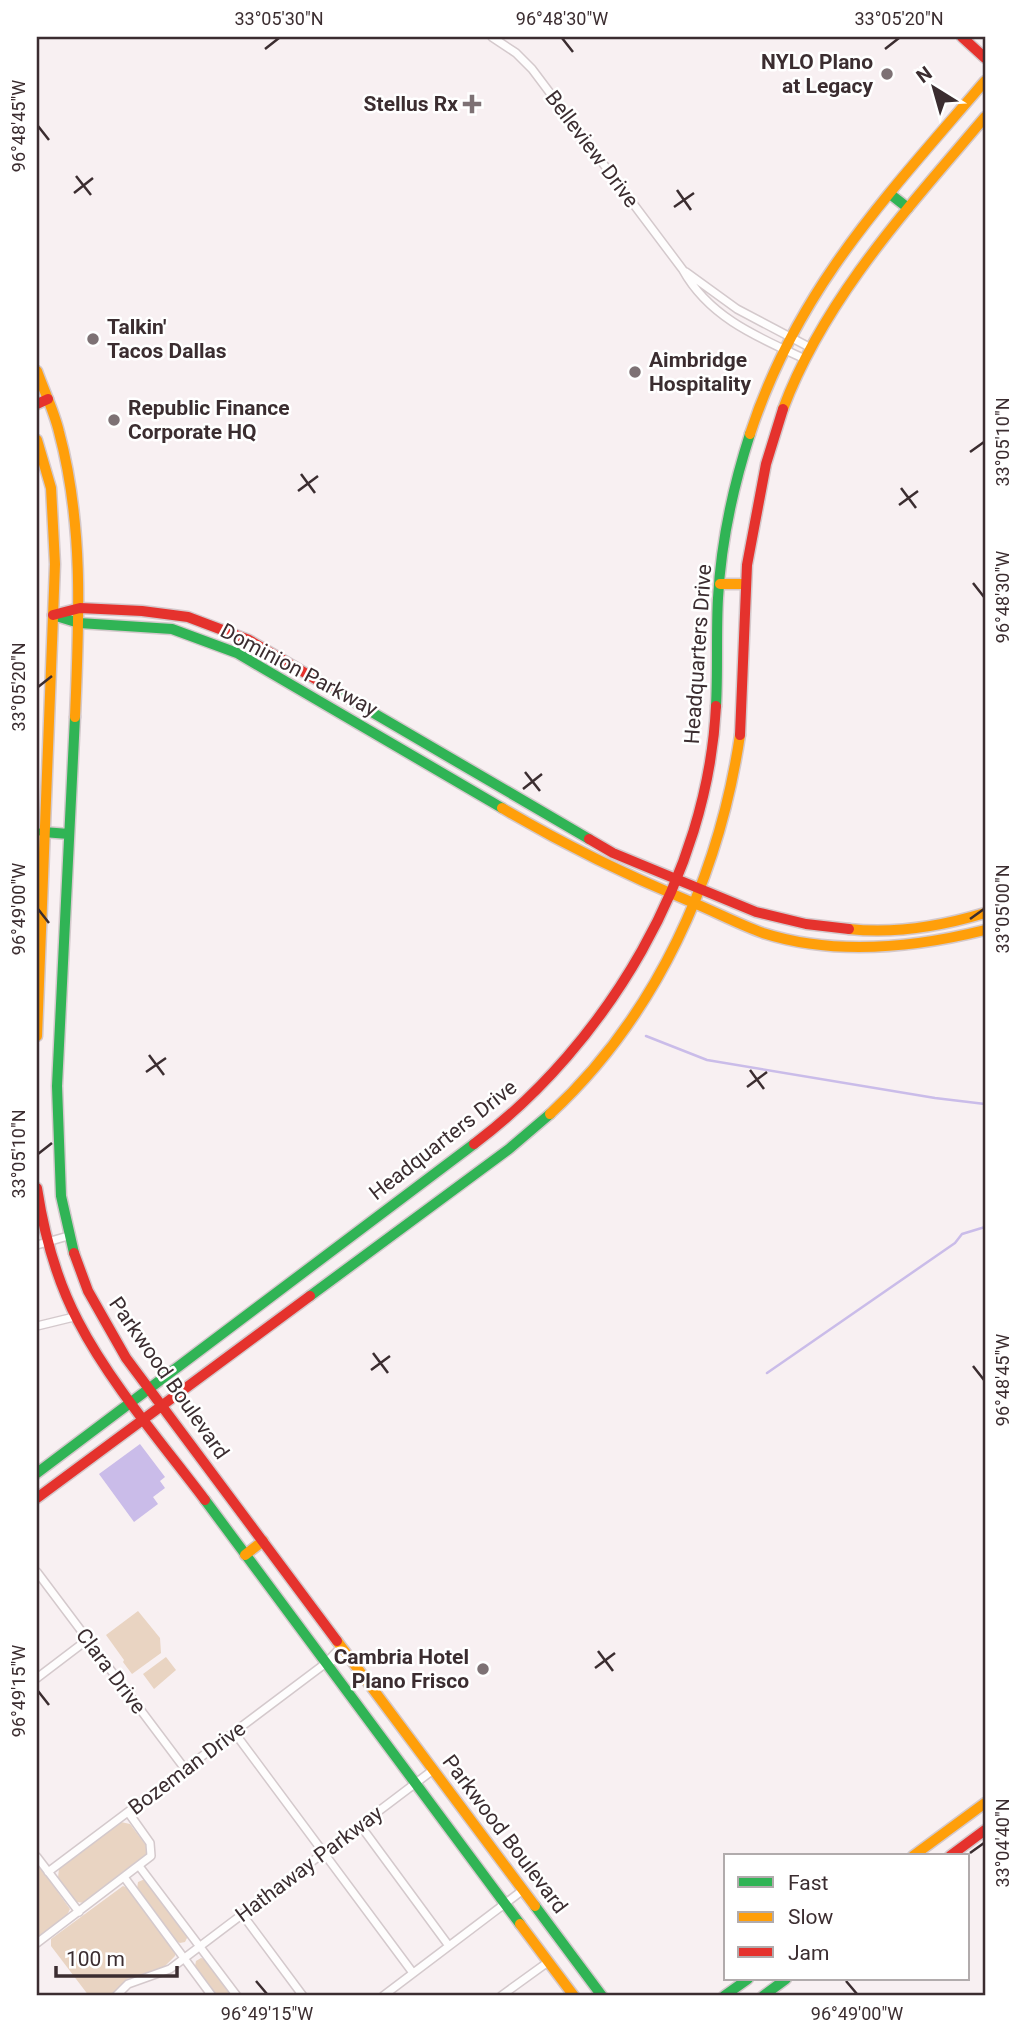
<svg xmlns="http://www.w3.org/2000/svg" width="1022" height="2033" font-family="Roboto,sans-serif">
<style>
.green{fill:#e9d4c2}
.water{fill:#cabce9}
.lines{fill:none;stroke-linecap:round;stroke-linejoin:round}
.stream{stroke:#cabce9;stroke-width:2.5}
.street-casing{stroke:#d4c9cc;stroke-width:10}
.fast-casing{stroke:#d4c9cc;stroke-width:13}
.slow-casing{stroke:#d4c9cc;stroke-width:13}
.jam-casing{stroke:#d4c9cc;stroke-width:13}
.street{stroke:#fefdfd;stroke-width:7}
.fast{stroke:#30b455;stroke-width:10}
.slow{stroke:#ff9f0a;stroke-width:10}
.jam{stroke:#e5322d;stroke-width:10}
.ticks{fill:none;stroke:#3b2d30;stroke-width:2.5}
.poi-dot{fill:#7d7174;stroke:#fff;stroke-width:2.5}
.labels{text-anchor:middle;stroke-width:5;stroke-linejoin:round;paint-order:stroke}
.poi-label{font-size:21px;font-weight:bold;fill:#3b2d30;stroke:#fff;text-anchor:end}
.street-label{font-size:21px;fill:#3b2d30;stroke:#fff}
.neatline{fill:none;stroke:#3b2d30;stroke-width:2.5}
.ticks-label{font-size:18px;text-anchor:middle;fill:#3b2d30}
</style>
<rect width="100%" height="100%" fill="#f8f0f2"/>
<path class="green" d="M138,1611L160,1638L161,1653L132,1674L123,1662L124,1660L106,1635Z
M166,1657L176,1670L154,1689L143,1674Z
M121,1822L130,1824L148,1848L145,1857L84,1903L77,1902L58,1878L59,1868Z
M37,1863L70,1909L67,1915L37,1938Z
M145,1879L188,1936L185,1942L180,1943L176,1941L137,1889L138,1882Z
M123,1886L130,1889L175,1951V1956L163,1968L127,1979L110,1996H89L51,1946V1939Z
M201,1958L205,1959L233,1996H217L195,1966L196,1961Z"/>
<path class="water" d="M140,1444L165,1477L160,1481L165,1488L153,1497L158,1504L134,1522L99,1474Z"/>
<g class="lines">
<path class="stream" d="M646,1036L707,1060L935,1098L985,1104
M767,1373L955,1243L962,1234L985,1227"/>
<g class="street-casing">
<path id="street" d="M492,37L516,53L532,69L683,270C709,317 757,337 805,359
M686,272L737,309L811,348
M37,1245L68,1236
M37,1326L74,1317
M37,1572L185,1769
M326,1663L348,1656
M37,1678L87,1640
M234,1732L413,1973
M360,1825L449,1946
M37,1857L79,1912
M139,1866L237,1996
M48,1872L326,1663L341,1647
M124,1877L212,1996
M242,1914L303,1996
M37,1943L151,1856L150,1843L128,1812
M116,1996L128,1984L170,1969L433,1770
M383,1996L523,1890
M501,1996L548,1962"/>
</g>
<g class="fast-casing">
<path id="fast" d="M890,194L908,208
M53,615L79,623L172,629L237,653L502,808
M329,687L589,839
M716,706C718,670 716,634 718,598C721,542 733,487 750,434
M43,832L69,834
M74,1253L61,1196L57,1086L75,717
M310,1296L509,1149L550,1114
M37,1473L474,1144
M205,1500L520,1924
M535,1906L602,1996
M724,1996L748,1979
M763,1996L786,1979"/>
</g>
<g class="slow-casing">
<path id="slow" d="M37,371C44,391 54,411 59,432C84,525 79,621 75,717
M783,409C825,297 909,207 985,117
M750,434C798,287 888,195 985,81
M37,440L51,488L55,564L37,1036
M720,584H745
M502,808C563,844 624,874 689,901C714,911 738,924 763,933C835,956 913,948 985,930
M849,929C894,934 942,926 985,913
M550,1114C656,1016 719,877 740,735
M245,1555L263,1541
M337,1641L535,1906
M913,1856L985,1803
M520,1924L574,1996"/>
</g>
<g class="jam-casing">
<path id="jam" d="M962,37L985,58
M37,404L48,399
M53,615L80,608L142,611L188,617L249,640L329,687
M740,735L747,565L766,464L783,409
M589,839L613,853L756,912L806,924L849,929
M474,1144C607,1044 708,874 716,706
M37,1188C44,1234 56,1279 78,1321C110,1383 162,1443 205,1500
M74,1253L88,1291L126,1358L337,1641
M37,1498L310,1296
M950,1856L985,1830"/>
</g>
<use href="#street" class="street"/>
<use href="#fast" class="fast"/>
<use href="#slow" class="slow"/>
<use href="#jam" class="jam"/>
</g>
<path class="ticks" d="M562,38L573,52M265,49L279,38M885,49L899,38M38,126L49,140M76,176L91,195M677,190L691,210M74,193L93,178M674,207L694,193M970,452L984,442M301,474L315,493M901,488L916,508M298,491L318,476M899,505L918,491M973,583L984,597M38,687L52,676M525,772L540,791M523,789L542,774M38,909L49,923M970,919L984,909M149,1055L164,1075M750,1070L764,1089M146,1072L166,1058M747,1087L767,1072M38,1154L52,1143M373,1353L388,1373M973,1366L984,1380M371,1370L390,1356M598,1651L613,1671M595,1668L615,1653M38,1691L49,1705M970,1853L984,1843M256,1981L267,1994M846,1981L857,1994"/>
<g class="poi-dot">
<circle cx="887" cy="74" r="7"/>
<path d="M468.5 93.5h7v7h7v7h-7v7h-7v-7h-7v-7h7z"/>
<circle cx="93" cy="339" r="7"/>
<circle cx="635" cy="372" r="7"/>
<circle cx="114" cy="420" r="7"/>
<circle cx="483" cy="1669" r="7"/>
</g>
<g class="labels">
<g class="poi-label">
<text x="873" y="69">NYLO Plano<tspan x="873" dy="24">at Legacy</tspan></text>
<text x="458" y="111">Stellus Rx</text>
<text x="107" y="334" text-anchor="start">Talkin'<tspan x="107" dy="24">Tacos Dallas</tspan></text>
<text x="649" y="367" text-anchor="start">Aimbridge<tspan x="649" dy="24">Hospitality</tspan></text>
<text x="128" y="415" text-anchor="start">Republic Finance<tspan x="128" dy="24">Corporate HQ</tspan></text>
<text x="469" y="1664">Cambria Hotel<tspan x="469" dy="24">Plano Frisco</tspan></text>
</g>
<g class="street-label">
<text transform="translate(592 149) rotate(53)" y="7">Belleview Drive</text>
<text transform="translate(698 654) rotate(-86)" y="7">Headquarters Drive</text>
<text transform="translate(299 670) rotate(28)" y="7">Dominion Parkway</text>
<text transform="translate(443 1140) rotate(-38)" y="7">Headquarters Drive</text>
<text transform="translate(169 1378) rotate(55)" y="7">Parkwood Boulevard</text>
<text transform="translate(111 1671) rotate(53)" y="7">Clara Drive</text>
<text transform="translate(187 1768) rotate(-37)" y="7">Bozeman Drive</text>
<text transform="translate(505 1834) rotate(53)" y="7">Parkwood Boulevard</text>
<text transform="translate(309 1864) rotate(-37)" y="7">Hathaway Parkway</text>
</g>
</g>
<rect width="1022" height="2033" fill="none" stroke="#ffffff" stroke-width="77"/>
<rect x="724" y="1854" width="245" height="126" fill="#ffffff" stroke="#b1abac" stroke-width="2"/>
<rect x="738" y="1877" width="35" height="10" fill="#30b455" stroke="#b1abac" stroke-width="2"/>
<text x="788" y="1890" font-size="21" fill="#3b2d30">Fast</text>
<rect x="738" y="1912" width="35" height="10" fill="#ff9f0a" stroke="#b1abac" stroke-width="2"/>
<text x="788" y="1924" font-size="21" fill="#3b2d30">Slow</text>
<rect x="738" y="1947" width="35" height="10" fill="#e5322d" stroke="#b1abac" stroke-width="2"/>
<text x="788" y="1960" font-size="21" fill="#3b2d30">Jam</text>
<g transform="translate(934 88) rotate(323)" stroke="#ffffff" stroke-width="5" paint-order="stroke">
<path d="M0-5L12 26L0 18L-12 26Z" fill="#3b2d30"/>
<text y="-10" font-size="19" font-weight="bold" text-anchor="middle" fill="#3b2d30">N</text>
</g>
<path d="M56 1966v10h121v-10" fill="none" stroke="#3b2d30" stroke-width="3.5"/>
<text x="66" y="1966" font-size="21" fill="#3b2d30" stroke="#ffffff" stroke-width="5" paint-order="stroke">100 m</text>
<rect x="38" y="38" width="946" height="1956" class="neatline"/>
<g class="ticks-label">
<text x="279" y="25">33°05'30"N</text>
<text x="562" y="25">96°48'30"W</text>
<text x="899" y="25">33°05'20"N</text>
<text transform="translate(19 126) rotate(-90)" y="6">96°48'45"W</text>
<text transform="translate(1003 442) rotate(-90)" y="6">33°05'10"N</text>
<text transform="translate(1003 597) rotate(-90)" y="6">96°48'30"W</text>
<text transform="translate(19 687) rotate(-90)" y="6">33°05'20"N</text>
<text transform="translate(1003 909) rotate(-90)" y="6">33°05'00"N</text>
<text transform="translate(19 909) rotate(-90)" y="6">96°49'00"W</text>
<text transform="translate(19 1154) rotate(-90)" y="6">33°05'10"N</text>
<text transform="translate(1003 1380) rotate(-90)" y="6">96°48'45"W</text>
<text transform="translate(19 1691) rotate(-90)" y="6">96°49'15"W</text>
<text transform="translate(1003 1843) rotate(-90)" y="6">33°04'40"N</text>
<text x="267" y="2020">96°49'15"W</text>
<text x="857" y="2020">96°49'00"W</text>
</g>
</svg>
